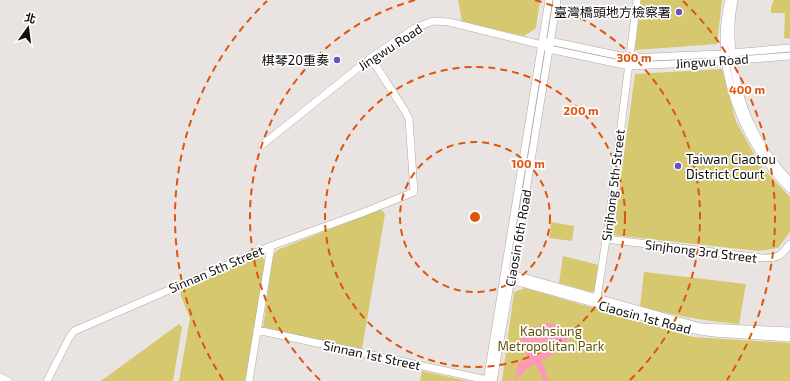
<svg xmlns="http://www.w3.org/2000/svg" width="790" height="381" font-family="'Exo 2','Noto Sans TC',sans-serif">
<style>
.green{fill:#d5c86f}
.water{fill:#fd99b4}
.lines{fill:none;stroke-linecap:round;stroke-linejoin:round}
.minor-casing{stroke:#afaaa7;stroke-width:8}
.minor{stroke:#fff;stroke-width:7}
.ring{fill:none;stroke:#dd550c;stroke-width:2;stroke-dasharray:7 5}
.poi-dot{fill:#694fc8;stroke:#fff;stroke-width:1.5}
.labels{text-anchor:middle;stroke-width:3.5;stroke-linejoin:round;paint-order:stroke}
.poi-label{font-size:13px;fill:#0f0d0c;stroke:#fff;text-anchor:end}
.street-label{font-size:13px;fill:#0f0d0c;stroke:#fff}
.park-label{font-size:13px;fill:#615706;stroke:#fff}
.centre{fill:#dd550c;stroke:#fff;stroke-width:2}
.ring-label{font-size:12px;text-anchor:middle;font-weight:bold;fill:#dd550c;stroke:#fff;stroke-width:3.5;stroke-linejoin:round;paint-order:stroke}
</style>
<rect width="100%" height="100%" fill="#e9e4e1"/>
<path class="green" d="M458,0H540L536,28L524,36L462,22Z
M641,0H722L717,44L635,50Z
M774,0H790V39L784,38L785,13H771V7Z
M722,69L736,121L760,165L790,197V232L778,248L758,251L613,235L635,74Z
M381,209L385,214L362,349L360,351L266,330L263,327L273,256L277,250Z
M551,222L574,226L572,241L549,238Z
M260,256L265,260L246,381H179L190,318L180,294L184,288Z
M563,256L599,265L596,290L591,292L559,283Z
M644,272L746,284L739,324C705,321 673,315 640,307Z
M525,288L693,337L790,343V381H502L514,292Z
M179,324L182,327L173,381H101Z
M422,371L468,381H420Z"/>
<path class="water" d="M545,323C556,322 562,330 567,338V346L542,361L549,381H544L535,364L527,369L515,381L518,362L525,361L528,344L520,342L522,333L525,328C532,328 539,328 545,323Z"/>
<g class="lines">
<g class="minor-casing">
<path id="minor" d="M729,0C712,67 742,141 790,189
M734,0C730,19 730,33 732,52C737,103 754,144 790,181
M546,43L550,41L630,58L719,54L790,48
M262,145L373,56L415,28L433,21L449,22L542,45L549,49L629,66L714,62L790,56
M606,239L762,258C779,258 780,257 790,244
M508,273L701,327L790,331
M508,279L683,328L713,333L790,338
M596,304L610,214L637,0
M257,330L487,380
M0,377L8,381
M47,381L69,338L74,331L271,246L362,213L414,192L409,119L405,111L371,58
M249,381L271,246
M487,381L549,0
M493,381L522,216L557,0"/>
</g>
<use href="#minor" class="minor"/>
</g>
<g class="ring">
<circle cx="475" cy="217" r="75"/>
<circle cx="475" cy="217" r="150"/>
<path d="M320 380A225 225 0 0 1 415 0M535 0A225 225 0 0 1 630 380"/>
<path d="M223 380A300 300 0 0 1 267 1M683 1A300 300 0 0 1 727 380"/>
</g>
<g class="poi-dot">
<circle cx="679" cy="12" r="4"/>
<circle cx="337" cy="60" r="4"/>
<circle cx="678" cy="166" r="4"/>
</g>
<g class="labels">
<g class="poi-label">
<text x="671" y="17">臺灣橋頭地方檢察署</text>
<text x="329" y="65">棋琴20重奏</text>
<text x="686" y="164" text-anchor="start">Taiwan Ciaotou<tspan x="686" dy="15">District Court</tspan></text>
</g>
<g class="street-label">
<text transform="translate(390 47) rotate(-33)" y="5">Jingwu Road</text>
<text transform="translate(712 61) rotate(-4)" y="5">Jingwu Road</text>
<text transform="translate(613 185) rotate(-83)" y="5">Sinjhong 5th Street</text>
<text transform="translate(518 238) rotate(-80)" y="5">Ciaosin 6th Road</text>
<text transform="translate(701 251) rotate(7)" y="5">Sinjhong 3rd Street</text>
<text transform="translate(216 269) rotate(-23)" y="5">Sinnan 5th Street</text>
<text transform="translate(645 317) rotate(15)" y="5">Ciaosin 1st Road</text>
<text transform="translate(372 355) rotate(12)" y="5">Sinnan 1st Street</text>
</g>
<g class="park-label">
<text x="551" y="336">Kaohsiung<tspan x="551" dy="15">Metropolitan Park</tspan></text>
</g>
</g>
<circle cx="475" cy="217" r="6" class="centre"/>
<g class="ring-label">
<text x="634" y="62">300 m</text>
<text x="747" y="94">400 m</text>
<text x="581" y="115">200 m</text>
<text x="528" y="168">100 m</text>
</g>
<g transform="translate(28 28) rotate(14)" stroke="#ffffff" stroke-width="3" paint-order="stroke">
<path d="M0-3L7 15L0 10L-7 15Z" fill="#0f0d0c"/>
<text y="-6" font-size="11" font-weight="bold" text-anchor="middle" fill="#0f0d0c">北</text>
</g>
</svg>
